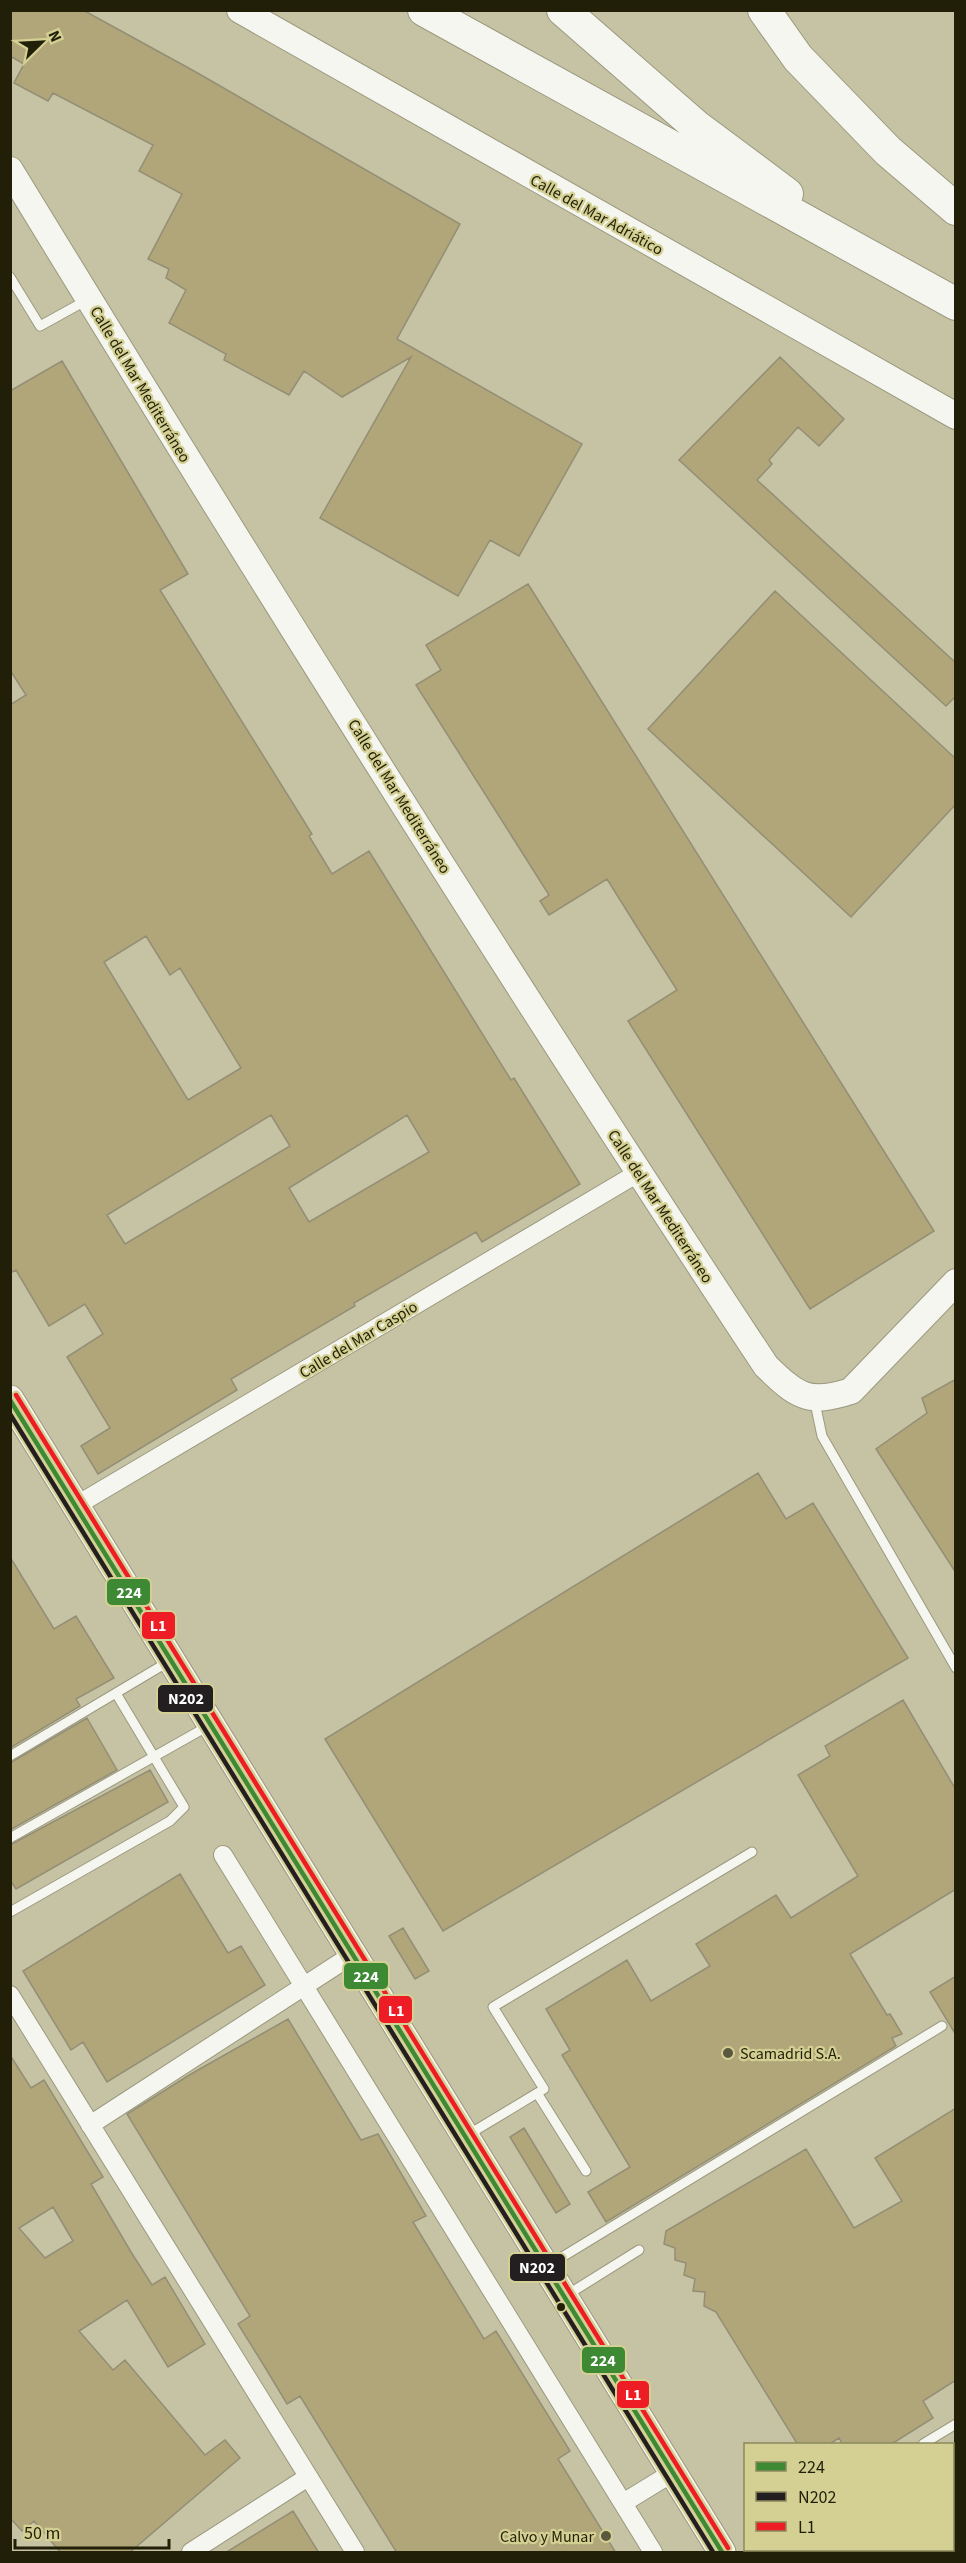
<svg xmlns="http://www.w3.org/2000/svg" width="966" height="2563" font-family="'Source Sans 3',sans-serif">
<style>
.building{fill:#b1a57a;stroke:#938e75;stroke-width:1.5;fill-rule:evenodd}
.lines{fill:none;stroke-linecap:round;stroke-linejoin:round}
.lane-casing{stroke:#9b997f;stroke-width:11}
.street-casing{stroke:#9b997f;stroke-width:20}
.secondary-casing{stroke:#9b997f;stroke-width:28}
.primary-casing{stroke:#9b997f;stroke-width:29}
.highway-casing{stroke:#9b997f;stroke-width:34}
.lane{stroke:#f6f6f1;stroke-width:9}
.street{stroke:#f6f6f1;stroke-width:18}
.secondary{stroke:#f6f6f1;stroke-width:26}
.primary{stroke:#f6f6f1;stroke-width:27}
.highway{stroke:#f6f6f1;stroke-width:32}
.bus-1-casing{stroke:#d4d094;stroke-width:9}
.bus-2-casing{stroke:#d4d094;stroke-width:9}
.bus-3-casing{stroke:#d4d094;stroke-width:9}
.bus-1{stroke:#3e8934;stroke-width:4.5}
.bus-2{stroke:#231f20;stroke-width:4.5}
.bus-3{stroke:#ee1c25;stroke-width:4.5}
.poi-dot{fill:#5a583e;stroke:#d4d094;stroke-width:2}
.bus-dot{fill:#211f07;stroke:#d4d094;stroke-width:2}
.labels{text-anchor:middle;stroke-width:4.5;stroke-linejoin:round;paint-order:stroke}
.street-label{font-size:16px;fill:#211f07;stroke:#d4d094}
.poi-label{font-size:16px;fill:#211f07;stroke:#d4d094;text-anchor:start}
.line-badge{stroke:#d4d094;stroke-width:2}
.badge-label{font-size:16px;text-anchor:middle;font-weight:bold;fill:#fff}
</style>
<rect width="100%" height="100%" fill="#c5c3a3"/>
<path class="building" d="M10,10H83L194,71L460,224L397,339L582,444L519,556L490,540L458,596L320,518L411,357L342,397L304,371L289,395L224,360L226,354L169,323L186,290L166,278L169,269L148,259L182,194L139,171L153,145L53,93L48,101L14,83L24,64L10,56Z
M780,357L844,419L819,446L798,427L769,460L772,464L757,480L956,663V696L946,706L679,460Z
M62,361L188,574L160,590L312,834L309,836L332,874L369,851L511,1080L514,1078L580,1184L482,1242L476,1232L354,1303L355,1306L231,1379L237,1390L98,1474L81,1446L110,1428L67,1357L103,1334L85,1304L49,1326L16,1270L10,1273V705L26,695L10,670V391ZM146,936L170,975L180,968L241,1068L188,1100L104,962ZM271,1115L290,1146L125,1244L107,1215ZM407,1115L429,1152L309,1222L289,1188Z
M528,584L934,1231L810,1309L628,1021L677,990L642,935L607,879L549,915L540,901L549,895L416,685L441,670L426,645Z
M775,591L956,759V804L851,917L648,729Z
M956,1379V1573L876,1449L927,1413L922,1398Z
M758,1473L786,1519L813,1503L908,1658L443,1931L325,1739Z
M10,1557L54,1629L76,1616L114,1678L76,1699L80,1706L10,1748Z
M903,1700L956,1790V1889L850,1954L887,2015L890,2014L902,2034L892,2038L896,2046L606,2222L588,2192L630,2167L562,2055L570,2050L546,2009L627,1960L651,2001L710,1966L696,1944L776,1895L791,1918L858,1876L798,1775L830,1756L825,1746Z
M87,1718L117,1770L10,1830V1763Z
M150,1770L168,1802L16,1889L10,1880V1845Z
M180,1874L228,1953L241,1946L265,1985L107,2082L83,2042L71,2050L23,1971Z
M403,1928L429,1971L415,1979L389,1936Z
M956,1976V2035L930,1992Z
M288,2019L361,2140L378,2134L426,2216L413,2222L484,2339L496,2331L570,2451L558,2459L616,2553H397L300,2396L287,2404L263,2364L238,2324L250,2316L127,2114L191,2074Z
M10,2055L31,2088L44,2080L103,2177L91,2184L131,2252L152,2285L165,2277L205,2344L168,2367L127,2300L79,2331L113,2370L125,2360L205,2455L225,2440L240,2458L129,2553H61L34,2521L22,2531L10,2518ZM53,2207L73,2241L45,2258L19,2228Z
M956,2108V2380L923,2401L933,2418L890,2445H843L839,2438L828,2445H798L716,2312L704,2306L705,2292L693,2291L695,2279L684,2275L686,2263L675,2260V2248L664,2244L666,2231L806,2149L854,2228L902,2201L875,2158Z
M524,2128L570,2204L556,2213L510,2137Z
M293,2511L319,2553H225Z"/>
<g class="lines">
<g class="lane-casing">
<path id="lane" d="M10,277L40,326L87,300
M814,1398L822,1436L956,1668
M10,1756L168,1662
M10,1838L210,1725
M10,1912L170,1821L184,1807L117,1695
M537,2093L586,2171
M466,2136L544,2089L493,2007L752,1852
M549,2265L942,2026
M567,2295L639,2250
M923,2444L956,2424
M749,2552L754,2550"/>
</g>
<g class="street-casing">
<path id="street" d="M77,1505L638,1173
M223,1855L653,2552
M10,1995L355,2552
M90,2125L352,1955
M623,2503L672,2473
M191,2552L308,2477"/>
</g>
<g class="secondary-casing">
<path id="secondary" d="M240,10L956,416
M10,170C256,573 506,973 766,1366C797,1396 808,1405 851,1391L956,1282"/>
</g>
<g class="primary-casing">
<path id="primary" d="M10,1399L722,2552"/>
</g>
<g class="highway-casing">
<path id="highway" d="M424,10L956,304
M563,10L696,126L787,194
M764,10L798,58L888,151L956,209"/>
</g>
<use href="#lane" class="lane"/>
<use href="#street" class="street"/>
<use href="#secondary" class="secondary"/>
<use href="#primary" class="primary"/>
<use href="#highway" class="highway"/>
<g class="bus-1-casing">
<path id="bus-1" d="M10,1400L722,2552"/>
</g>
<g class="bus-2-casing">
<path id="bus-2" d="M10,1414L713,2552"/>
</g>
<g class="bus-3-casing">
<path id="bus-3" d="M16,1395L728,2548"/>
</g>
<use href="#bus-1" class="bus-1"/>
<use href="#bus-2" class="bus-2"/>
<use href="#bus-3" class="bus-3"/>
</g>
<g class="poi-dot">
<circle cx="728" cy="2053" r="6"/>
<circle cx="606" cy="2536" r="6"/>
</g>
<circle class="bus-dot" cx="561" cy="2307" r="5"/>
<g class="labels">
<g class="street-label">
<text transform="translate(597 214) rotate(29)" y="6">Calle del Mar Adriático</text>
<text transform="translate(141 384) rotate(59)" y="6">Calle del Mar Mediterráneo</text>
<text transform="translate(400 796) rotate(58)" y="6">Calle del Mar Mediterráneo</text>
<text transform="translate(661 1206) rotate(57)" y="6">Calle del Mar Mediterráneo</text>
<text transform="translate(358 1339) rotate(-31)" y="6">Calle del Mar Caspio</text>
</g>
<g class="poi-label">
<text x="740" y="2059">Scamadrid S.A.</text>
<text x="594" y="2542" text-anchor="end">Calvo y Munar</text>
</g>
</g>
<g class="line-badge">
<rect x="106" y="1578" width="45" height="28" rx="6" fill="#3e8934"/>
<rect x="141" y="1611" width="35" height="29" rx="6" fill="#ee1c25"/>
<rect x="157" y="1684" width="57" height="29" rx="6" fill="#231f20"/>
<rect x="343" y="1962" width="46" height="28" rx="6" fill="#3e8934"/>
<rect x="378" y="1995" width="35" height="29" rx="6" fill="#ee1c25"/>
<rect x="509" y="2253" width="57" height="29" rx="6" fill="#231f20"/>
<rect x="581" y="2346" width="45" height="28" rx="6" fill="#3e8934"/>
<rect x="616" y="2380" width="34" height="29" rx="6" fill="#ee1c25"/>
</g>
<g class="badge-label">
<text x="129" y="1598">224</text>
<text x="158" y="1631">L1</text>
<text x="186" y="1704">N202</text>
<text x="366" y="1982">224</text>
<text x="396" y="2016">L1</text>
<text x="537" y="2273">N202</text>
<text x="603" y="2366">224</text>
<text x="633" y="2400">L1</text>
</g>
<rect width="966" height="2563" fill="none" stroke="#211f07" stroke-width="24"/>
<rect x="744" y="2443" width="210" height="108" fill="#d4d094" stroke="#8c895c" stroke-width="1.5"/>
<rect x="756" y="2462" width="30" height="9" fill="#3e8934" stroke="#8c895c" stroke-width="1.5"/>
<text x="798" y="2473" font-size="18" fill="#211f07">224</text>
<rect x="756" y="2492" width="30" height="9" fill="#231f20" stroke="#8c895c" stroke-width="1.5"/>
<text x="798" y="2503" font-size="18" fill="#211f07">N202</text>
<rect x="756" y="2522" width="30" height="9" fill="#ee1c25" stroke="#8c895c" stroke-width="1.5"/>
<text x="798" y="2533" font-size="18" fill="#211f07">L1</text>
<g transform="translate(42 42) rotate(66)" stroke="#d4d094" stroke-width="4.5" paint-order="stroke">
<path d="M0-4.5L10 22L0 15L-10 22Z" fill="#211f07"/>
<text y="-9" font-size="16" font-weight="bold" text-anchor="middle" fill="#211f07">N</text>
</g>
<path d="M15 2539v9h154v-9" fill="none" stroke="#211f07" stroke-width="3"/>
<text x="24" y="2539" font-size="18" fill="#211f07" stroke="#d4d094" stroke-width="4.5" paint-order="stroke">50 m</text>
</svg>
